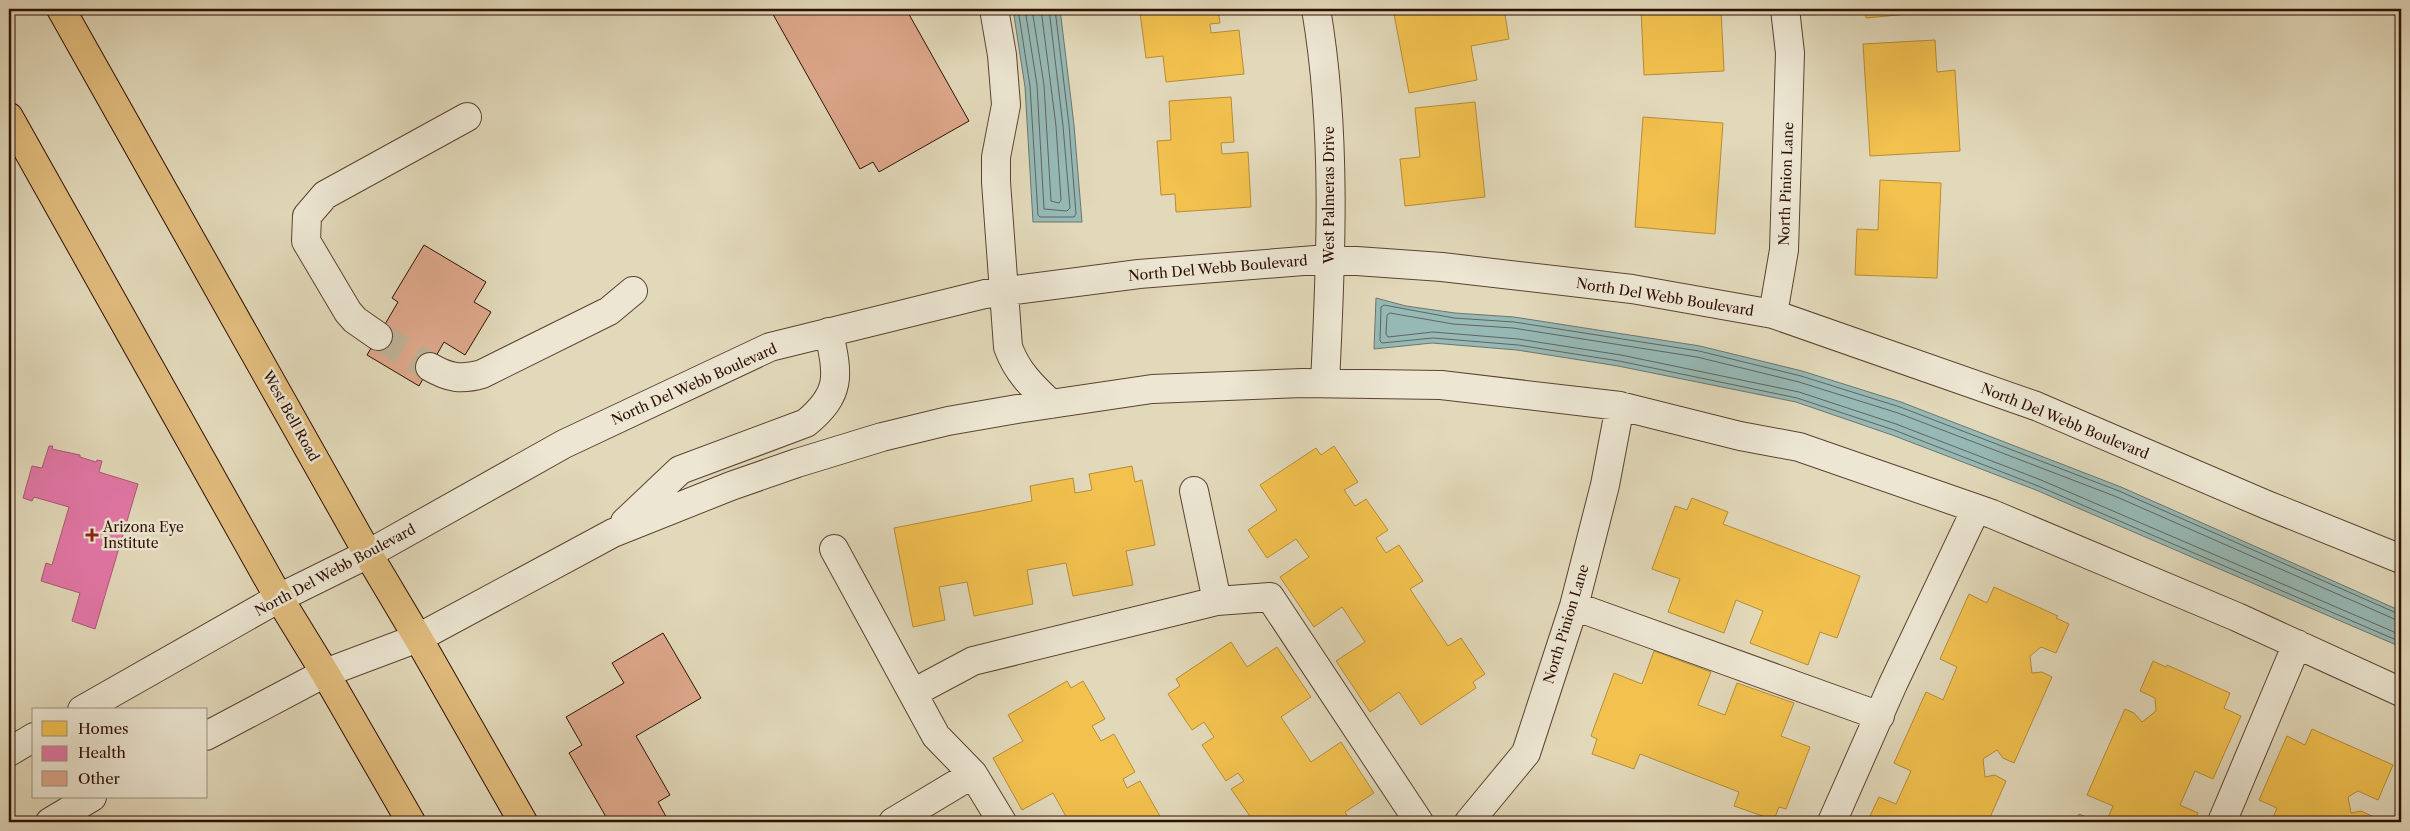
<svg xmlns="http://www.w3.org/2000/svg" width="2410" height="831" font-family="'Libre Caslon Text',serif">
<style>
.water{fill:#96b9b6;stroke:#6d756e}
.homes{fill:#f2c14e;stroke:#b88c37}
.health{fill:#e377a8;stroke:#ad5876}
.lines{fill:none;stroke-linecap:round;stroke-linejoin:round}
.shore{stroke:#62645c;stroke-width:1}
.building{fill:#dda78b;stroke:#2f0f02}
.minor-tunnel{stroke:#beb195;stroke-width:28;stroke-dasharray:28 14;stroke-linecap:butt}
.minor-casing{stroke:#5c4230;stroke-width:30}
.major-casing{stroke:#2f0f02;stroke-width:30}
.minor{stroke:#ece6d2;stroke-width:28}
.major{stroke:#e1bc7d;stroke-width:28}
.poi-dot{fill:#8f2418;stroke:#ece6d2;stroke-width:2}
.labels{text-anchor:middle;stroke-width:5;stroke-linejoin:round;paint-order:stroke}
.street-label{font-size:14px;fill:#2f0f02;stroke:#ece6d2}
.poi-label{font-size:14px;fill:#2f0f02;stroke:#ece6d2;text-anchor:start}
</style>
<rect width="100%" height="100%" fill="#e2d9ba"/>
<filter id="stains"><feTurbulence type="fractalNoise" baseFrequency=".004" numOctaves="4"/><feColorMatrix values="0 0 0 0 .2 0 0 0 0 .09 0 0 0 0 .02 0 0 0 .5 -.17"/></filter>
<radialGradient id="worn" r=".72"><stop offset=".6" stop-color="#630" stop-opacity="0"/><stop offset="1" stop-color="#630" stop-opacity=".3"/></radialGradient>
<path class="water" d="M1013,9H1060L1074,125L1082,222H1033L1025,87Z
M1376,298L1406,306L1455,313L1514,317L1700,346L1802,371L1901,402L2121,487L2401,611V647L2036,490L1892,435L1796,402L1618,366L1517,350L1432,343L1374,349Z"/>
<path class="homes" d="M1158,9H1218L1220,23L1210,24L1211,33L1239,30L1244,74L1166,82L1163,56L1146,58L1140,13L1158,11Z
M1393,9H1504L1509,39L1471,46L1477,80L1409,93Z
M1641,9H1721L1724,71L1644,75Z
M1865,9H1929L1930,12L1866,18Z
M1935,40L1937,72L1955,70L1960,151L1870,156L1863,44Z
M1231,97L1234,142L1221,143L1222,154L1248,152L1251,207L1176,212L1175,194L1161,195L1157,141L1171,140L1169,101Z
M1475,102L1485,197L1405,206L1400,159L1420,157L1415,108Z
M1643,117L1723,123L1715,234L1635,227Z
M1880,180L1941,183L1937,278L1855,275L1857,229L1878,230Z
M1334,446L1358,482L1344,490L1355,506L1366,499L1388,530L1376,538L1386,553L1399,545L1423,581L1410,589L1448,646L1461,638L1485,674L1473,682L1476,688L1421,725L1399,692L1370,712L1336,661L1365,642L1342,607L1314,627L1280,577L1309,557L1296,539L1267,558L1248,530L1277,510L1260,485L1316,448L1321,455Z
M1132,466L1135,482L1142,480L1155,545L1126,551L1133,585L1073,596L1066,563L1027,570L1033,604L974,616L967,582L939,587L945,620L913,627L894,528L1032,501L1030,486L1073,478L1075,493L1092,490L1089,474Z
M1692,498L1728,512L1723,524L1860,576L1837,638L1820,632L1808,665L1750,643L1763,611L1736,600L1724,633L1668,612L1680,579L1652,569L1675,506L1687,510Z
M1994,587L2058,616L2056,618L2069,624L2056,653L2041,647L2030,656L2032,673L2042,672L2052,677L2014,763L2003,758L1997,750L1983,759L1985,777L1995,775L2006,781L1988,822H1867L1879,797L1896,804L1911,771L1894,763L1926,692L1943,700L1957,667L1940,659L1969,594L1987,603Z
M1231,642L1247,667L1277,647L1311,697L1281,717L1311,762L1341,742L1374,793L1345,812L1351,822H1271L1268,817L1259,822H1254L1231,789L1244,781L1238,773L1226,781L1202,745L1214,737L1204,722L1192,730L1168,694L1180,686L1176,679Z
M1654,651L1711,672L1698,705L1725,715L1737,683L1794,703L1781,736L1810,747L1786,809L1779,807L1774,820L1734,806L1739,792L1640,754L1634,769L1592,754L1597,739L1591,736L1614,673L1642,684Z
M2153,661L2166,667L2167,665L2230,693L2224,708L2241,716L2213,779L2195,771L2180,805L2198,813L2194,822H2106L2113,806L2087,795L2125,709L2134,713L2142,722L2156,711L2155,698L2140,691Z
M1067,681L1071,688L1083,681L1105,719L1092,726L1101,741L1114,734L1135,772L1123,779L1127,788L1140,781L1161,818L1153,822H1069L1053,793L1022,810L993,758L1023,741L1008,715Z
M2312,729L2393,765L2378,800L2358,791L2348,797L2351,813L2361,811L2376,818L2375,822H2271L2277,808L2259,800L2287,736L2305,745Z
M2079,814L2098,822H2075Z"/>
<path class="health" d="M49,446H53L52,449L80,455V457L96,462L97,460L102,461L99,472L138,484L95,629L72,621L80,593L41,581L46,563L52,565L69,507L34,497L32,501L23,498L32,466L42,468Z"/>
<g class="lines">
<path class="shore" d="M1018,9L1030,86L1038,215L1040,217H1074L1076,214L1069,125L1055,9
M1025,9L1037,85L1044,209L1067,211L1070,208L1063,126L1049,9
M1032,9L1044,85L1051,201L1059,203L1061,200L1056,126L1041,9
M2401,615L2119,491L1900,407L1801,376L1699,351L1514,322L1454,318L1384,305L1381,307L1380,341L1382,343L1433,338L1518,345L1619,361L1797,398L1894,430L2038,486L2401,642
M2401,622L2117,497L1898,413L1799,382L1697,357L1513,328L1453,324L1390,313L1387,315L1386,334L1388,337L1433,332L1518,339L1621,355L1799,392L1896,424L2041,480L2401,635"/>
</g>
<path class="building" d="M770,9H906L969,121L879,172L873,162L860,169Z
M424,245L486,282L474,302L491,312L465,355L444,342L419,386L367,355L398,302L392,298Z
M663,633L701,698L636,736L670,795L658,802L669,822H609L569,753L582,745L566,717L624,683L612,663Z"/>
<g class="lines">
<path class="minor-tunnel" d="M378,336L430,367"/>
<g class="minor-casing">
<path id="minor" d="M994,9L1002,55L1006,105L996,157V182L1008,347C1017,372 1032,386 1051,404
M1316,9C1337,130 1331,261 1325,383
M1773,314L1784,250L1790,53L1785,9
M378,336L355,320L348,312L306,241L307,216L325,195L467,117
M430,367C449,378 461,380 482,374L609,311L633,291
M1194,491L1217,601
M625,522L680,470L806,423C842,393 838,376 829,332
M834,549L936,736L973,774L1002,822
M1574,606L1880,716
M913,693L973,661L1217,601L1270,597L1419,822
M82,710L279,598L368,554L564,444L770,347L985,294L1139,274L1328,259L1442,267L1632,289L1773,314L2036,406L2267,505L2401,559
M206,736L325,673L418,638L613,533L731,486L797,463L882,437L948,421L1017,409L1152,389L1302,383L1441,385L1620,406L1740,436L1799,447L1992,514L2237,617L2401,692
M9,752L34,737
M50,822L92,797
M893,822L973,774
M1469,822L1526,753L1574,606L1605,485L1620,406
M1832,822L1893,684L1976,509
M2222,822L2297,644"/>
</g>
<g class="major-casing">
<path id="major" d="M61,9L368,554L418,638L523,822
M9,117L279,598L325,673L411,822"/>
</g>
<use href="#minor" class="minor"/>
<use href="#major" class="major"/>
</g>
<path class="poi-dot" d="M89.5 527.5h5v5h5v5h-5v5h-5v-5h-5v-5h5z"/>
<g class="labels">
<g class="street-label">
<text transform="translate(1786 184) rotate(-88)" y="5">North Pinion Lane</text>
<text transform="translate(1329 195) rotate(-90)" y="5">West Palmeras Drive</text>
<text transform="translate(1218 268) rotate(-5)" y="5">North Del Webb Boulevard</text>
<text transform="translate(1665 297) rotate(9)" y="5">North Del Webb Boulevard</text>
<text transform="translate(694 384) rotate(-24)" y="5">North Del Webb Boulevard</text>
<text transform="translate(291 416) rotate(61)" y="5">West Bell Road</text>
<text transform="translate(2065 421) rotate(22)" y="5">North Del Webb Boulevard</text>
<text transform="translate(335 570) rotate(-28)" y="5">North Del Webb Boulevard</text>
<text transform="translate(1566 624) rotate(-73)" y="5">North Pinion Lane</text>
</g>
<g class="poi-label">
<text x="103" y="532">Arizona Eye<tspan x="103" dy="16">Institute</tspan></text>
</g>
</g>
<rect width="2410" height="831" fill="none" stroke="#e2d9ba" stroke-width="30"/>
<rect x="10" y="10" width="2390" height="811" fill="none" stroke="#2f0f02" stroke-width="2.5"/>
<rect x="15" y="15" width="2380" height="801" fill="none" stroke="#2f0f02"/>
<rect x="32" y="708" width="175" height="90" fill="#ece6d2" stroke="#a0907f"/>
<rect x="42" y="721" width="25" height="15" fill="#f2c14e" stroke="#a0907f"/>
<text x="78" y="734" font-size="15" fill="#2f0f02">Homes</text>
<rect x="42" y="746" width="25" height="15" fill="#e377a8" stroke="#a0907f"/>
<text x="78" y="758" font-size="15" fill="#2f0f02">Health</text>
<rect x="42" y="771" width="25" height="15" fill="#dda78b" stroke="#a0907f"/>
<text x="78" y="784" font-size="15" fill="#2f0f02">Other</text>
<rect width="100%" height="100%" filter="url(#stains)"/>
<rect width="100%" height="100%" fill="url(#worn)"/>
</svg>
